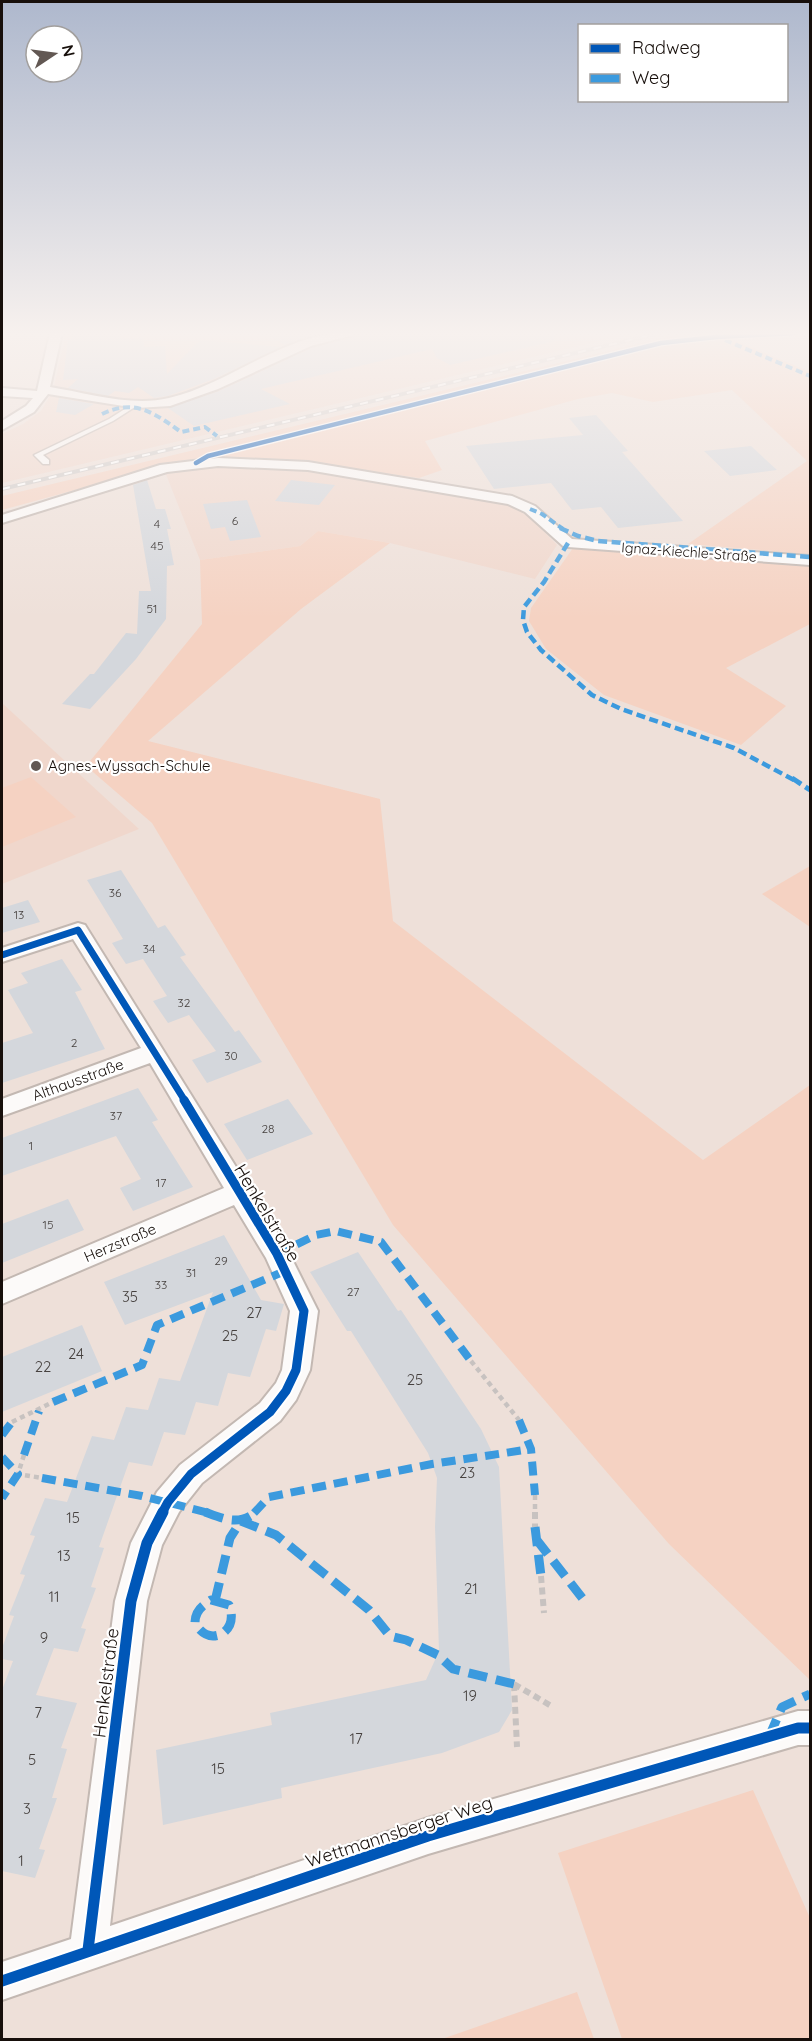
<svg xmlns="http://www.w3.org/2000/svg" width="812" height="2041" font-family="Quicksand,sans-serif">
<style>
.built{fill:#f0d7cc}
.green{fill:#f5d2c2}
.building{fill:#d4d7dc}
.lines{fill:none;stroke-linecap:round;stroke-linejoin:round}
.lane-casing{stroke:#c3b8b2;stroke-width:3}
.street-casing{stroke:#c3b8b2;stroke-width:4}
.path-far1{stroke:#c7c2c0;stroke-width:4.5;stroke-dasharray:5 4;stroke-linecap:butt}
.path{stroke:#c7c2c0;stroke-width:6;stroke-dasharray:7 4.5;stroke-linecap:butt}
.lane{fill:#fcfaf9;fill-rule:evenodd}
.street{fill:#fcfaf9;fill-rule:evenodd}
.rail-casing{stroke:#d0ccca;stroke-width:4}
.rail{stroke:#fff;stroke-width:2;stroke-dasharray:8;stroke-linecap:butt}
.quiet-far4{stroke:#3b9ade;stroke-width:4;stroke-dasharray:7 4;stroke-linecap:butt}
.quiet-far3{stroke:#3b9ade;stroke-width:4.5;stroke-dasharray:9 4.5;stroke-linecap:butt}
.quiet-far2{stroke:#3b9ade;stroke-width:5;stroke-dasharray:11 5;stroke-linecap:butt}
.quiet-far1{stroke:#3b9ade;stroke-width:8;stroke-dasharray:14 8;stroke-linecap:butt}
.quiet{stroke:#3b9ade;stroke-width:9;stroke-dasharray:19 9;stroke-linecap:butt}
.cycleway-far3-casing{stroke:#fff;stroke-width:7}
.cycleway-far2-casing{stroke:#fff;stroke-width:10}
.cycleway-far1-casing{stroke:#fff;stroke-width:13}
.cycleway-casing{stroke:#fff;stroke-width:15}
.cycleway-far3{stroke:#0057b8;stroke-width:4.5}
.cycleway-far2{stroke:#0057b8;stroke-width:7}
.cycleway-far1{stroke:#0057b8;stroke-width:9}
.cycleway{stroke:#0057b8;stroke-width:11}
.poi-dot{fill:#625853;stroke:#fff;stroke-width:2}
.labels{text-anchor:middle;stroke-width:4.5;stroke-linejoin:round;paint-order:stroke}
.number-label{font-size:12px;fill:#46413f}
.far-street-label{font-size:14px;fill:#170f0b;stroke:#fff}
.poi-label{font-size:15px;fill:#170f0b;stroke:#fff;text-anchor:start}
.street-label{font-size:15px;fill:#170f0b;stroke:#fff}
.near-number-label{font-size:15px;fill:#46413f}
.near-street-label{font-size:18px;fill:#170f0b;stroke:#fff}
</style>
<rect width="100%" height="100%" fill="#eee0d9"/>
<path class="built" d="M66,333H634L2,483V434L23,424L41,411L53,391Z
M215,465L302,469L519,506L557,545L535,579L390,543L318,531L300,546L200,560L165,472Z
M2,703L139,829L2,884Z"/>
<path class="green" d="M683,333H717L810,372V554L688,544L807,461L732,390L653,402L612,393L578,399L425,441L442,470L419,478L297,461L241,458L181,461L2,510V496Z
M318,531L390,543L301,609L148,741L380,799L393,921L703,1160L810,1085V1680L669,1544L393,1225L152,823L86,766L202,624L200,560L300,546Z
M573,548L810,565V624L726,668L786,706L741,745L604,695L546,649L529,621L531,608Z
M31,777L76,817L2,847V788Z
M810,866V927L762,894Z
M753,1790L810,1918V2039H622L558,1853Z
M577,1992L594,2039H442Z"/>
<path class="building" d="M73,333H120V338L143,337L144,347L165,346L167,374L200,340L281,347L214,379L168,396L154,398L138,387L129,393L115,391L108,396L68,388L78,379L63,380L68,340H71Z
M263,333H326L285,345Z
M357,333H554L555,341L450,365L437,358L432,349L261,389L290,404L194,426L168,408L219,391L312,348L354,337Z
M59,398L94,404L75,415L56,412Z
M596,415L628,451L622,452L683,521L618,528L601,507L572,510L551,483L494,489L466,446L583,435L569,418Z
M751,446L777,470L730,476L704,451Z
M147,480L156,509H165L171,529H167L174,565L167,566L166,619L136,659L90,709L62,704L90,674H94L126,633L137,634L139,591H151L133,485Z
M291,480L335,485L319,505L275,501Z
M247,500L261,537L230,541L225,527L211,529L203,504Z
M121,870L158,928L165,925L186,955L180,957L235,1032L239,1030L262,1062L207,1083L192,1060L216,1051L189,1015L168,1023L153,1001L167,996L143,959L126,964L112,943L123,939L87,880Z
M28,900L40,922L2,933V908Z
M62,959L82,990L75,992L105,1049L2,1083V1043L33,1033L8,990L28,983L21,973Z
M138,1088L158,1120L152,1122L193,1187L133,1211L120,1188L141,1179L116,1136L2,1176V1138Z
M288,1099L313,1134L247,1160L224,1124Z
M68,1199L84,1230L2,1263V1224Z
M224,1235L261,1300L284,1304L276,1331L266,1329L250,1377L228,1373L218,1406L196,1402L185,1435L164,1432L152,1466L129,1462L99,1547L104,1548L91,1587L96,1588L81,1628L86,1629L78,1652L54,1648L36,1695L77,1703L61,1748L67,1749L52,1798H57L39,1849L45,1850L35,1878L2,1871V1690L13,1661L2,1659V1648L14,1616L9,1615L25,1575L20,1574L35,1536L30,1535L45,1498L67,1502L92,1436L114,1440L126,1407L148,1410L159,1378L180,1381L213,1292L125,1325L104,1282Z
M358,1252L398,1311L401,1310L481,1429L499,1467L512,1710L499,1732L442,1753L281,1788L282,1798L163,1825L156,1750L272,1725L270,1713L426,1680L439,1651L435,1527L437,1478L428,1453L351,1331H347L310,1272Z
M82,1325L102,1371L2,1412V1357Z"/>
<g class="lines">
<g class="lane-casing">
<path id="lane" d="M136,402L139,404L138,405L113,421L43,455L49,460V464H43L34,455L109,419Z"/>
</g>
<g class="street-casing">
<path id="street" d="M50,333H62L50,387C87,393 132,407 169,398C231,384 290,328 355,333L353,335L311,346L218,389L170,406L136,408L48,394L34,412L2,430V421L26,406L33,398L2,396V388L37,391Z
M218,458L308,462L512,496L535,506L572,539L810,556V565L568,547L563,546L525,512L508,504L308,470L218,466L167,472L2,523V515L160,465Z
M78,923L85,925L286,1247L318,1311L310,1370L296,1400L280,1421L202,1483L179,1512L162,1545L147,1601L110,1926L428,1818L798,1711H810V1745H798L428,1854L2,2000V1962L71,1939L115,1601L131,1543L157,1492L180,1465L260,1403L276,1383L282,1370L290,1311L266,1258L234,1205L2,1304V1282L224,1188L150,1063L2,1116V1099L141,1048L73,939L2,962V948Z"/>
</g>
<path class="path-far1" d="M471,1361L519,1420
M12,1422L53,1402
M24,1455L18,1474L42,1478
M535,1495V1513"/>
<path class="path" d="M535,1512V1527
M541,1576L544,1613
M514,1684L517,1747
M514,1684L553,1707"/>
<use href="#lane" class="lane"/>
<use href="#street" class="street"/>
<g class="rail-casing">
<path id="rail" d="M2,489L660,333"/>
</g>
<use href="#rail" class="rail"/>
<path class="quiet-far4" d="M725,340L810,376
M102,414C135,398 154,413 181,432L205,427L217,436
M530,509L542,514L563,529"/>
<path class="quiet-far3" d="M560,528L578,536L598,541L810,557
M568,543L544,582L524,607L523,620L527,632L541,650L592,695L621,709L734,748L794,780"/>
<path class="quiet-far2" d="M792,778L810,790"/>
<path class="quiet-far1" d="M277,1254L316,1235L336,1231L381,1242L471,1361
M53,1402L142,1365L157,1325L285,1271
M519,1420L531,1449L535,1495
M2,1435L12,1422
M24,1455L39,1411
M2,1457L18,1474L2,1498
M42,1478L142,1496L209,1513
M254,1513L269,1497L432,1464L531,1449"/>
<path class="quiet" d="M205,1512C224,1519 239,1526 256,1512
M535,1527L541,1576
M536,1539L583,1599
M211,1600L229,1605C240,1632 209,1649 195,1623C195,1611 201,1607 211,1600Z
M215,1601L230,1538L241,1521L276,1535L369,1610L390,1636L406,1640L438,1655L453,1669L514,1684
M769,1737L782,1707L810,1694"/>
<g class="cycleway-far3-casing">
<path id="cycleway-far3" d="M196,463L208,456L661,343L716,337L795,333"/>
</g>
<g class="cycleway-far2-casing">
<path id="cycleway-far2" d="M2,955L78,930L185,1101"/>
</g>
<g class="cycleway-far1-casing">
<path id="cycleway-far1" d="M162,1513L168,1502L191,1474L270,1412L286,1391L296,1370L304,1311L277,1254L184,1100"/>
</g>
<g class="cycleway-casing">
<path id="cycleway" d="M88,1950L131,1601L147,1543L163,1512
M2,1981L428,1836L798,1728H810"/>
</g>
<use href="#cycleway-far3" class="cycleway-far3"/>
<use href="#cycleway-far2" class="cycleway-far2"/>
<use href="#cycleway-far1" class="cycleway-far1"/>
<use href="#cycleway" class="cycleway"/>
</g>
<linearGradient id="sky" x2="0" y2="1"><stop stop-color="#aeb8cd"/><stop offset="0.54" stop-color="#f7f1ee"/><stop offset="1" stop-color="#f7f1ee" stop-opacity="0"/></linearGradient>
<rect width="812" height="618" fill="url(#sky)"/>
<circle class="poi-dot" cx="36" cy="766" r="6"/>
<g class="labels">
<g class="number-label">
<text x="235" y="525">6</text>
<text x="157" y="528">4</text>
<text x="157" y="550">45</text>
<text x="152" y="613">51</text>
<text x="115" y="897">36</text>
<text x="19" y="919">13</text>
<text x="149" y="953">34</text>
<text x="184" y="1007">32</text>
<text x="74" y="1047">2</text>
<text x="231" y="1060">30</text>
<text x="116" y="1120">37</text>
<text x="268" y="1133">28</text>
<text x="31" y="1150">1</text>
<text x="161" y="1187">17</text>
<text x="48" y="1229">15</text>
<text x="221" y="1265">29</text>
<text x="191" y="1277">31</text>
<text x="161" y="1289">33</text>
<text x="353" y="1296">27</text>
</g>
<g class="far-street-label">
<text transform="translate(689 552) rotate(4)" y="5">Ignaz-Kiechle-Straße</text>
</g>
<g class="poi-label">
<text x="48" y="771">Agnes-Wyssach-Schule</text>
</g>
<g class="street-label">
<text transform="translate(78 1080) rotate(-20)" y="5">Althausstraße</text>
<text transform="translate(120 1243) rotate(-23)" y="5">Herzstraße</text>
</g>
<g class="near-number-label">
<text x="130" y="1302">35</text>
<text x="254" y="1318">27</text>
<text x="230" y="1341">25</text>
<text x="76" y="1359">24</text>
<text x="43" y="1372">22</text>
<text x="415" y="1385">25</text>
<text x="467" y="1478">23</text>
<text x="73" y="1523">15</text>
<text x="64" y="1561">13</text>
<text x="471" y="1594">21</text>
<text x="54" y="1602">11</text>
<text x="44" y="1643">9</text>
<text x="470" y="1701">19</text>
<text x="38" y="1718">7</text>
<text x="356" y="1744">17</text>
<text x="32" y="1765">5</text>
<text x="218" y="1774">15</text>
<text x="27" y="1814">3</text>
<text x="21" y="1866">1</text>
</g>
<g class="near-street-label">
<text transform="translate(267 1213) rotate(59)" y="6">Henkelstraße</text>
<text transform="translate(106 1683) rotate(-83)" y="6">Henkelstraße</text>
<text transform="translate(399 1832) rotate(-18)" y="6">Wettmannsberger Weg</text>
</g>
</g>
<rect width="812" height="2041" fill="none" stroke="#170f0b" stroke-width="6"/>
<rect x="578" y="24" width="210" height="78" fill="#ffffff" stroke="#a29f9d" stroke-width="1.5"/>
<rect x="590" y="44" width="30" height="9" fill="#0057b8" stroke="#a29f9d" stroke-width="1.5"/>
<text x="632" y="54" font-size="18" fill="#170f0b">Radweg</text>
<rect x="590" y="74" width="30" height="9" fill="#3b9ade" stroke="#a29f9d" stroke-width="1.5"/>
<text x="632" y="84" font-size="18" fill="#170f0b">Weg</text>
<g transform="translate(54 54) rotate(77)"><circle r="28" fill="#ffffff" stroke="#a29f9d" stroke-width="1.5"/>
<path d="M0-4.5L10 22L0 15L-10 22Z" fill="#625853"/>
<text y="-9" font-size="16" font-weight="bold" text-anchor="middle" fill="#170f0b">N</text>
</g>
</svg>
